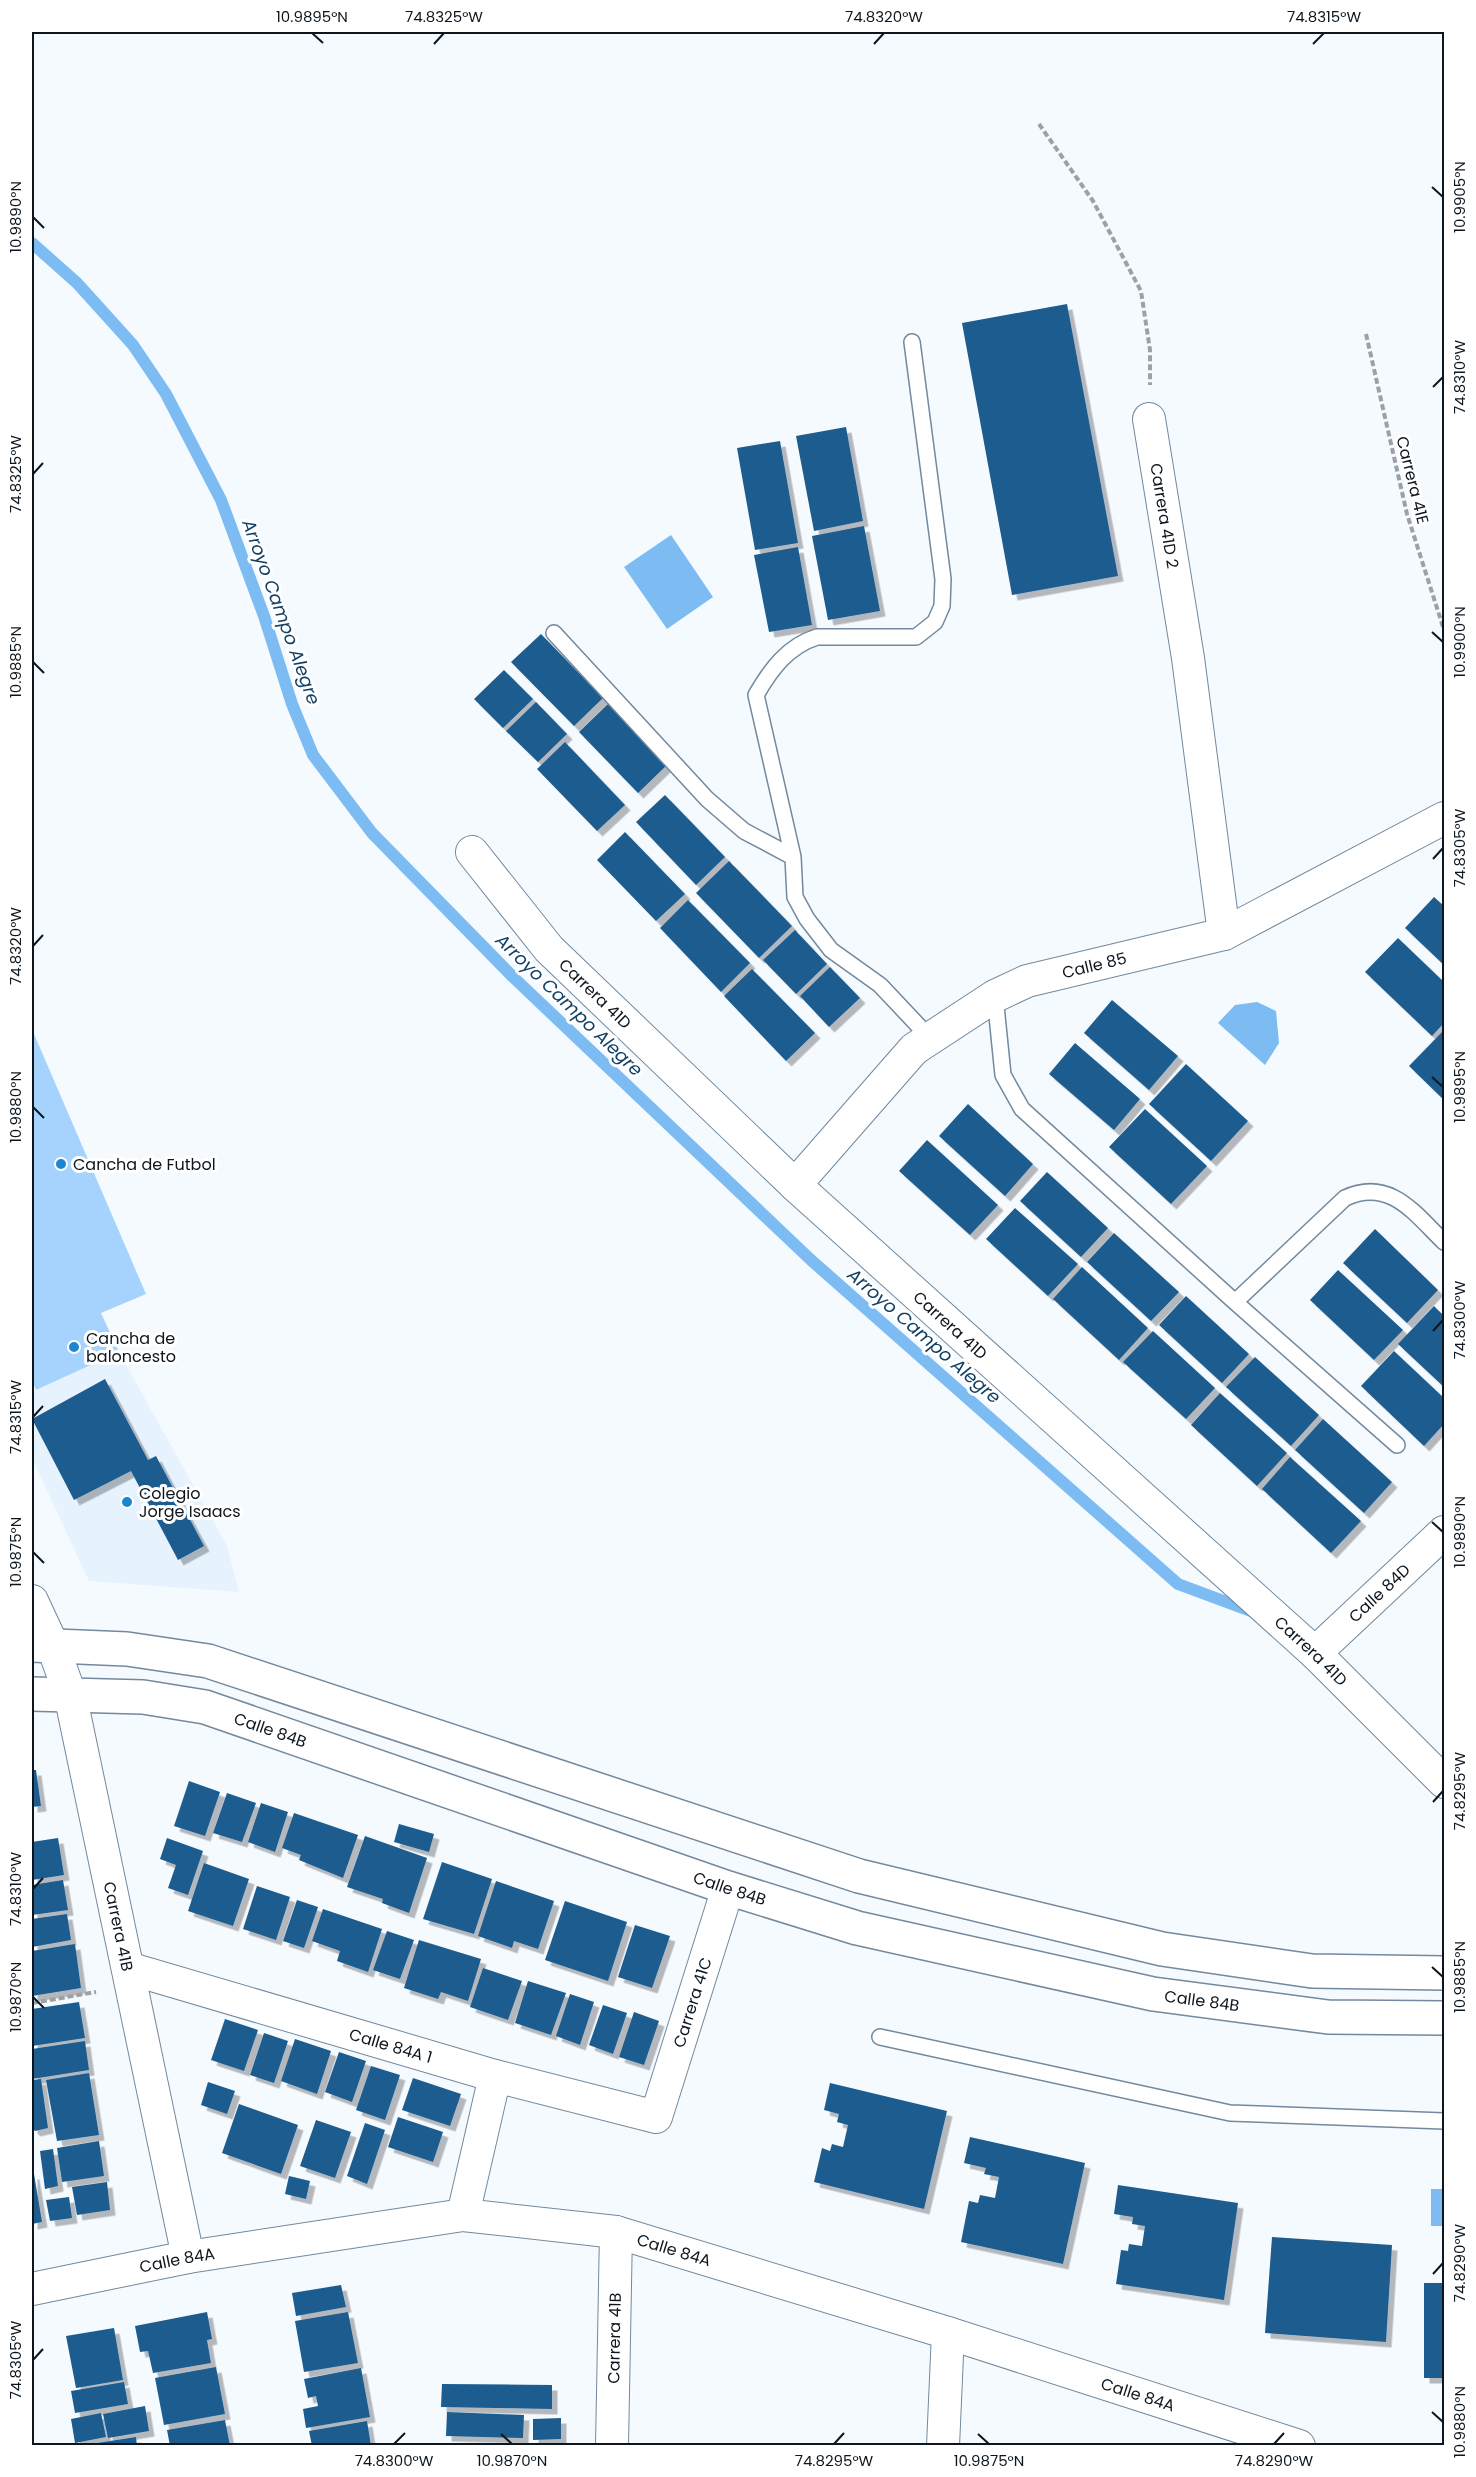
<svg xmlns="http://www.w3.org/2000/svg" width="1476" height="2477" font-family="Poppins,sans-serif">
<style>
.built{fill:#e6f3ff}
.green{fill:#a5d3fd}
.water{fill:#7dbcf3}
.lines{fill:none;stroke-linecap:round;stroke-linejoin:round}
.stream{stroke:#7dbcf3;stroke-width:12}
.building{fill:#1c5c8e;filter:url(#shadow)}
.lane-casing{stroke:#72899e;stroke-width:18}
.street-casing{stroke:#72899e;stroke-width:34}
.secondary-casing{stroke:#72899e;stroke-width:36}
.path{stroke:#9aa1a7;stroke-width:4;stroke-dasharray:6 3;stroke-linecap:butt}
.lane{stroke:#fff;stroke-width:15}
.street{stroke:#fff;stroke-width:32}
.secondary{stroke:#fff;stroke-width:33}
.ticks{fill:none;stroke:#0d161e;stroke-width:2}
.poi-dot{fill:#1d86d0;stroke:#fff;stroke-width:2}
.labels{text-anchor:middle;stroke-width:6;stroke-linejoin:round;paint-order:stroke}
.street-label{font-size:16px;fill:#0d161e;stroke:#fff}
.poi-label{font-size:16px;fill:#0d161e;stroke:#fff;text-anchor:start}
.water-label{font-size:18px;font-style:italic;fill:#134165;stroke:#fff}
.neatline{fill:none;stroke:#0d161e;stroke-width:2}
.ticks-label{font-size:15px;text-anchor:middle;fill:#0d161e}
</style>
<defs>
<filter id="shadow"><feDropShadow dx="5.5" dy="5.5" stdDeviation="0" flood-color="#0004"/></filter>
</defs>
<rect width="100%" height="100%" fill="#f5faff"/>
<path class="built" d="M119,1352L227,1546L239,1592L89,1581L32,1458V1392Z"/>
<path class="green" d="M34,1034L146,1294L101,1313L119,1352L36,1390L32,1380V1035Z"/>
<path class="water" d="M671,535L713,597L667,629L624,567Z
M1257,1002L1276,1011L1279,1043L1265,1065L1218,1023L1235,1005Z
M1431,2189H1444V2226H1431Z"/>
<g class="lines">
<path class="stream" d="M32,243L77,283L133,345L166,394L221,500L264,616L292,704L313,755L372,833L513,977L811,1260L1178,1584L1256,1613"/>
</g>
<path class="building" d="M1067,304L1118,576L1012,595L962,323Z
M846,427L863,521L814,531L796,436Z
M780,441L798,543L755,550L737,448Z
M864,526L880,611L828,620L812,536Z
M798,547L812,625L769,632L754,555Z
M541,634L603,698L574,726L511,662Z
M504,670L533,699L503,728L474,699Z
M536,702L567,734L538,762L506,731Z
M608,704L667,765L638,793L579,732Z
M565,742L625,805L597,831L537,769Z
M665,795L725,857L696,885L636,822Z
M625,832L685,894L656,921L597,860Z
M729,861L792,926L759,958L696,893Z
M1434,897L1444,906V965L1405,928Z
M688,900L750,963L721,992L660,928Z
M795,930L827,964L796,994L763,960Z
M1398,938L1444,982V1023L1432,1036L1365,972Z
M830,967L860,998L829,1027L800,996Z
M752,969L815,1033L786,1061L724,996Z
M1112,1000L1178,1056L1149,1090L1084,1033Z
M1442,1032L1444,1034V1100L1409,1066Z
M1075,1043L1140,1099L1114,1130L1049,1074Z
M1186,1064L1248,1121L1211,1161L1149,1104Z
M968,1104L1033,1164L1005,1196L939,1136Z
M1145,1109L1207,1166L1171,1204L1109,1147Z
M927,1140L998,1205L970,1235L899,1171Z
M1047,1172L1108,1228L1081,1257L1020,1201Z
M1015,1208L1078,1264L1048,1296L986,1239Z
M1375,1229L1438,1290L1407,1323L1343,1263Z
M1114,1233L1179,1292L1151,1321L1087,1262Z
M1082,1267L1148,1328L1119,1360L1053,1299Z
M1338,1270L1403,1330L1374,1360L1310,1300Z
M1186,1296L1249,1354L1222,1383L1159,1325Z
M1434,1306L1444,1316V1387L1398,1344Z
M1153,1331L1215,1388L1186,1419L1123,1362Z
M1394,1351L1444,1398V1424L1424,1446L1361,1386Z
M1255,1357L1319,1415L1291,1446L1226,1387Z
M105,1379L148,1460L156,1456L204,1546L178,1560L131,1471L74,1500L32,1419Z
M1220,1393L1287,1453L1257,1486L1191,1425Z
M1323,1419L1392,1482L1364,1513L1295,1450Z
M1290,1457L1361,1521L1331,1553L1262,1489Z
M32,1770H36L41,1806L32,1807Z
M189,1781L220,1792L205,1836L174,1826Z
M227,1793L256,1803L242,1842L213,1833Z
M261,1803L288,1812L275,1852L248,1842Z
M294,1813L358,1835L343,1878L299,1860L301,1855L282,1848Z
M399,1824L434,1834L429,1852L394,1842Z
M365,1836L427,1858L409,1913L382,1903L383,1899L347,1887Z
M58,1838L64,1875L32,1880V1842Z
M167,1838L203,1851L188,1895L168,1888L176,1865L160,1859Z
M442,1862L492,1879L474,1934L423,1919Z
M204,1863L249,1879L233,1926L188,1911Z
M63,1880L68,1910L32,1915V1885Z
M496,1881L554,1901L538,1949L514,1941L512,1948L478,1936Z
M257,1886L290,1897L276,1940L243,1929Z
M297,1900L318,1907L304,1948L283,1941Z
M565,1901L627,1922L608,1981L545,1960Z
M323,1909L382,1929L368,1972L337,1961L340,1951L312,1941Z
M67,1914L71,1940L32,1947V1919Z
M635,1925L670,1936L652,1988L618,1977Z
M387,1931L414,1940L400,1979L373,1970Z
M419,1940L481,1959L468,2001L441,1992L438,1999L404,1988Z
M75,1944L81,1988L32,1996V1951Z
M483,1968L522,1981L508,2020L470,2007Z
M528,1981L566,1993L551,2035L515,2023Z
M570,1994L594,2002L580,2045L556,2036Z
M79,2002L85,2038L32,2046V2009Z
M603,2005L627,2013L613,2054L589,2045Z
M634,2012L659,2021L644,2065L619,2057Z
M225,2019L258,2030L244,2071L211,2060Z
M264,2033L288,2041L274,2083L250,2075Z
M295,2039L331,2051L317,2094L281,2081Z
M85,2041L89,2070L32,2079V2049Z
M339,2052L366,2061L352,2102L325,2092Z
M371,2066L400,2075L385,2120L356,2110Z
M89,2073L99,2135L57,2141L46,2080Z
M413,2078L461,2094L450,2126L402,2110Z
M41,2079L48,2128L35,2131L32,2128V2080Z
M208,2082L235,2091L227,2114L201,2105Z
M830,2083L947,2111L924,2209L814,2182L822,2148L830,2151L832,2144L843,2147L848,2125L837,2122L839,2114L824,2110Z
M239,2104L298,2125L281,2174L222,2153Z
M398,2117L443,2132L433,2162L388,2147Z
M316,2120L351,2132L335,2178L300,2166Z
M365,2123L385,2130L367,2184L347,2176Z
M970,2137L1085,2163L1063,2264L961,2242L969,2201L978,2203L980,2195L995,2198L999,2177L984,2174L986,2168L964,2163Z
M99,2141L104,2176L62,2182L57,2148Z
M53,2149L58,2186L45,2189L40,2151Z
M32,2174H34L42,2222L32,2224Z
M289,2176L310,2181L306,2199L285,2194Z
M107,2182L110,2210L77,2215L72,2187Z
M1118,2185L1238,2203L1224,2300L1116,2284L1121,2250L1128,2251L1129,2244L1142,2246L1145,2226L1132,2224L1133,2217L1114,2214Z
M69,2197L72,2218L50,2221L46,2200Z
M1272,2237L1392,2245L1386,2342L1265,2333Z
M1424,2283H1444V2378H1424Z
M341,2285L346,2307L296,2316L292,2293Z
M207,2312L212,2339L207,2340L211,2363L153,2373L148,2351L140,2352L135,2326Z
M348,2312L358,2363L304,2372L295,2321Z
M114,2328L123,2380L76,2388L66,2336Z
M216,2367L225,2414L164,2425L155,2378Z
M361,2368L370,2417L306,2428L303,2409L318,2406L316,2396L308,2398L304,2379Z
M124,2382L128,2404L75,2413L71,2391Z
M442,2384L552,2385V2409L441,2407Z
M145,2406L149,2431L108,2438L103,2414Z
M447,2412L524,2415L523,2438L446,2436Z
M101,2413L106,2437L75,2443L71,2419Z
M561,2418V2439L533,2440V2419Z
M225,2420L230,2446H170L167,2430Z
M367,2421L371,2446H312L309,2431Z
M136,2437L137,2446H91V2444Z"/>
<g class="lines">
<g class="lane-casing">
<path id="lane" d="M912,342L943,579L942,606L935,622L916,637H817C788,646 771,669 756,695L793,857L795,897L807,919L831,950L880,985L930,1038
M554,633L707,799L744,831L793,857
M995,996L1003,1075L1022,1109L1235,1302L1345,1198C1390,1177 1415,1214 1444,1242
M1235,1302L1397,1445
M880,2037L1230,2113L1444,2121"/>
</g>
<g class="street-casing">
<g id="street">
<path id="s1" d="M1149,419L1188,658L1224,934"/>
<path id="s2" d="M472,852L549,949L795,1185L1315,1653L1444,1782"/>
<path id="s3" d="M795,1185L914,1049L995,996L1027,981L1224,934L1444,818"/>
<path id="s4" d="M32,1601L52,1644L70,1694L188,2257"/>
<path id="s5" d="M1315,1653L1444,1532"/>
<path id="s6" d="M128,1968L495,2076L656,2117L728,1888"/>
<path d="M463,2215L495,2076"/>
<path id="s7" d="M32,2289L188,2257L463,2215L616,2232L948,2333L1299,2446"/>
<path id="s8" d="M612,2446L616,2232"/>
<path d="M943,2446L948,2333"/>
</g>
</g>
<g class="secondary-casing">
<g id="secondary">
<path d="M32,1645L127,1649L208,1661L859,1876L1162,1949L1312,1971L1444,1973"/>
<path id="s9" d="M32,1694L143,1697L205,1707L728,1888L857,1928L1153,1994L1328,2017L1444,2018"/>
</g>
</g>
<path class="path" d="M1039,124L1093,201L1141,291L1150,350V385
M1366,334L1407,514L1444,630
M32,2003L96,1992"/>
<use href="#lane" class="lane"/>
<use href="#street" class="street"/>
<use href="#secondary" class="secondary"/>
</g>
<path class="ticks" d="M312,33L323,43M434,44L444,33M874,44L884,33M1313,44L1324,33M1432,187L1443,197M33,217L44,228M1433,387L1443,377M33,474L43,463M1432,632L1443,642M33,662L44,673M1433,859L1443,848M33,946L43,935M1432,1077L1443,1087M33,1107L44,1118M1433,1331L1443,1320M33,1417L43,1406M1432,1522L1443,1532M33,1552L44,1563M1433,1802L1443,1791M33,1889L43,1878M1432,1967L1443,1977M33,1997L44,2008M1433,2274L1443,2263M33,2360L43,2349M1432,2412L1443,2422M501,2434L512,2444M978,2434L989,2444M394,2444L405,2433M834,2444L844,2433M1274,2444L1284,2433"/>
<g class="poi-dot">
<circle cx="61" cy="1164" r="6"/>
<circle cx="74" cy="1347" r="6"/>
<circle cx="127" cy="1502" r="6"/>
</g>
<g class="labels">
<g class="street-label">
<text transform="translate(1413 480) rotate(76)" y="6">Carrera 41E</text>
<text dy="6" stroke="none"><textPath href="#s1" startOffset="98">Carrera 41D 2</textPath></text>
<text dy="6" stroke="none"><textPath href="#s3" startOffset="382">Calle 85</textPath></text>
<text dy="6" stroke="none"><textPath href="#s2" startOffset="188">Carrera 41D</textPath></text>
<text dy="6" stroke="none"><textPath href="#s2" startOffset="674">Carrera 41D</textPath></text>
<text dy="6" stroke="none"><textPath href="#s5" startOffset="88">Calle 84D</textPath></text>
<text dy="6" stroke="none"><textPath href="#s2" startOffset="1160">Carrera 41D</textPath></text>
<text dy="6" stroke="none"><textPath href="#s9" startOffset="243">Calle 84B</textPath></text>
<text dy="6" stroke="none"><textPath href="#s9" startOffset="729">Calle 84B</textPath></text>
<text dy="6" stroke="none"><textPath href="#s4" startOffset="338">Carrera 41B</textPath></text>
<text dy="6" stroke="none"><textPath href="#s9" startOffset="1215">Calle 84B</textPath></text>
<text dy="6" stroke="none"><textPath href="#s6" startOffset="669">Carrera 41C</textPath></text>
<text dy="6" stroke="none"><textPath href="#s6" startOffset="274">Calle 84A 1</textPath></text>
<text dy="6" stroke="none"><textPath href="#s7" startOffset="652">Calle 84A</textPath></text>
<text dy="6" stroke="none"><textPath href="#s7" startOffset="148">Calle 84A</textPath></text>
<text dy="6" stroke="none"><textPath href="#s8" startOffset="108">Carrera 41B</textPath></text>
<text dy="6" stroke="none"><textPath href="#s7" startOffset="1138">Calle 84A</textPath></text>
</g>
<g class="poi-label">
<text x="73" y="1170">Cancha de Futbol</text>
<text x="86" y="1344">Cancha de<tspan x="86" dy="18">baloncesto</tspan></text>
<text x="139" y="1499">Colegio<tspan x="139" dy="18">Jorge Isaacs</tspan></text>
</g>
<g class="water-label">
<text transform="translate(281 612) rotate(70)" y="6">Arroyo Campo Alegre</text>
<text transform="translate(569 1005) rotate(44)" y="6">Arroyo Campo Alegre</text>
<text transform="translate(924 1336) rotate(41)" y="6">Arroyo Campo Alegre</text>
</g>
</g>
<rect width="1476" height="2477" fill="none" stroke="#ffffff" stroke-width="66"/>
<rect x="33" y="33" width="1410" height="2411" class="neatline"/>
<g class="ticks-label">
<text x="312" y="22">10.9895°N</text>
<text x="444" y="22">74.8325°W</text>
<text x="884" y="22">74.8320°W</text>
<text x="1324" y="22">74.8315°W</text>
<text transform="translate(1460 197) rotate(-90)" y="5">10.9905°N</text>
<text transform="translate(16 217) rotate(-90)" y="5">10.9890°N</text>
<text transform="translate(1460 377) rotate(-90)" y="5">74.8310°W</text>
<text transform="translate(16 474) rotate(-90)" y="5">74.8325°W</text>
<text transform="translate(1460 642) rotate(-90)" y="5">10.9900°N</text>
<text transform="translate(16 662) rotate(-90)" y="5">10.9885°N</text>
<text transform="translate(1460 848) rotate(-90)" y="5">74.8305°W</text>
<text transform="translate(16 946) rotate(-90)" y="5">74.8320°W</text>
<text transform="translate(1460 1087) rotate(-90)" y="5">10.9895°N</text>
<text transform="translate(16 1107) rotate(-90)" y="5">10.9880°N</text>
<text transform="translate(1460 1320) rotate(-90)" y="5">74.8300°W</text>
<text transform="translate(16 1417) rotate(-90)" y="5">74.8315°W</text>
<text transform="translate(1460 1532) rotate(-90)" y="5">10.9890°N</text>
<text transform="translate(16 1552) rotate(-90)" y="5">10.9875°N</text>
<text transform="translate(1460 1791) rotate(-90)" y="5">74.8295°W</text>
<text transform="translate(16 1889) rotate(-90)" y="5">74.8310°W</text>
<text transform="translate(1460 1977) rotate(-90)" y="5">10.9885°N</text>
<text transform="translate(16 1997) rotate(-90)" y="5">10.9870°N</text>
<text transform="translate(1460 2263) rotate(-90)" y="5">74.8290°W</text>
<text transform="translate(16 2360) rotate(-90)" y="5">74.8305°W</text>
<text transform="translate(1460 2422) rotate(-90)" y="5">10.9880°N</text>
<text x="394" y="2466">74.8300°W</text>
<text x="512" y="2466">10.9870°N</text>
<text x="834" y="2466">74.8295°W</text>
<text x="989" y="2466">10.9875°N</text>
<text x="1274" y="2466">74.8290°W</text>
</g>
</svg>
